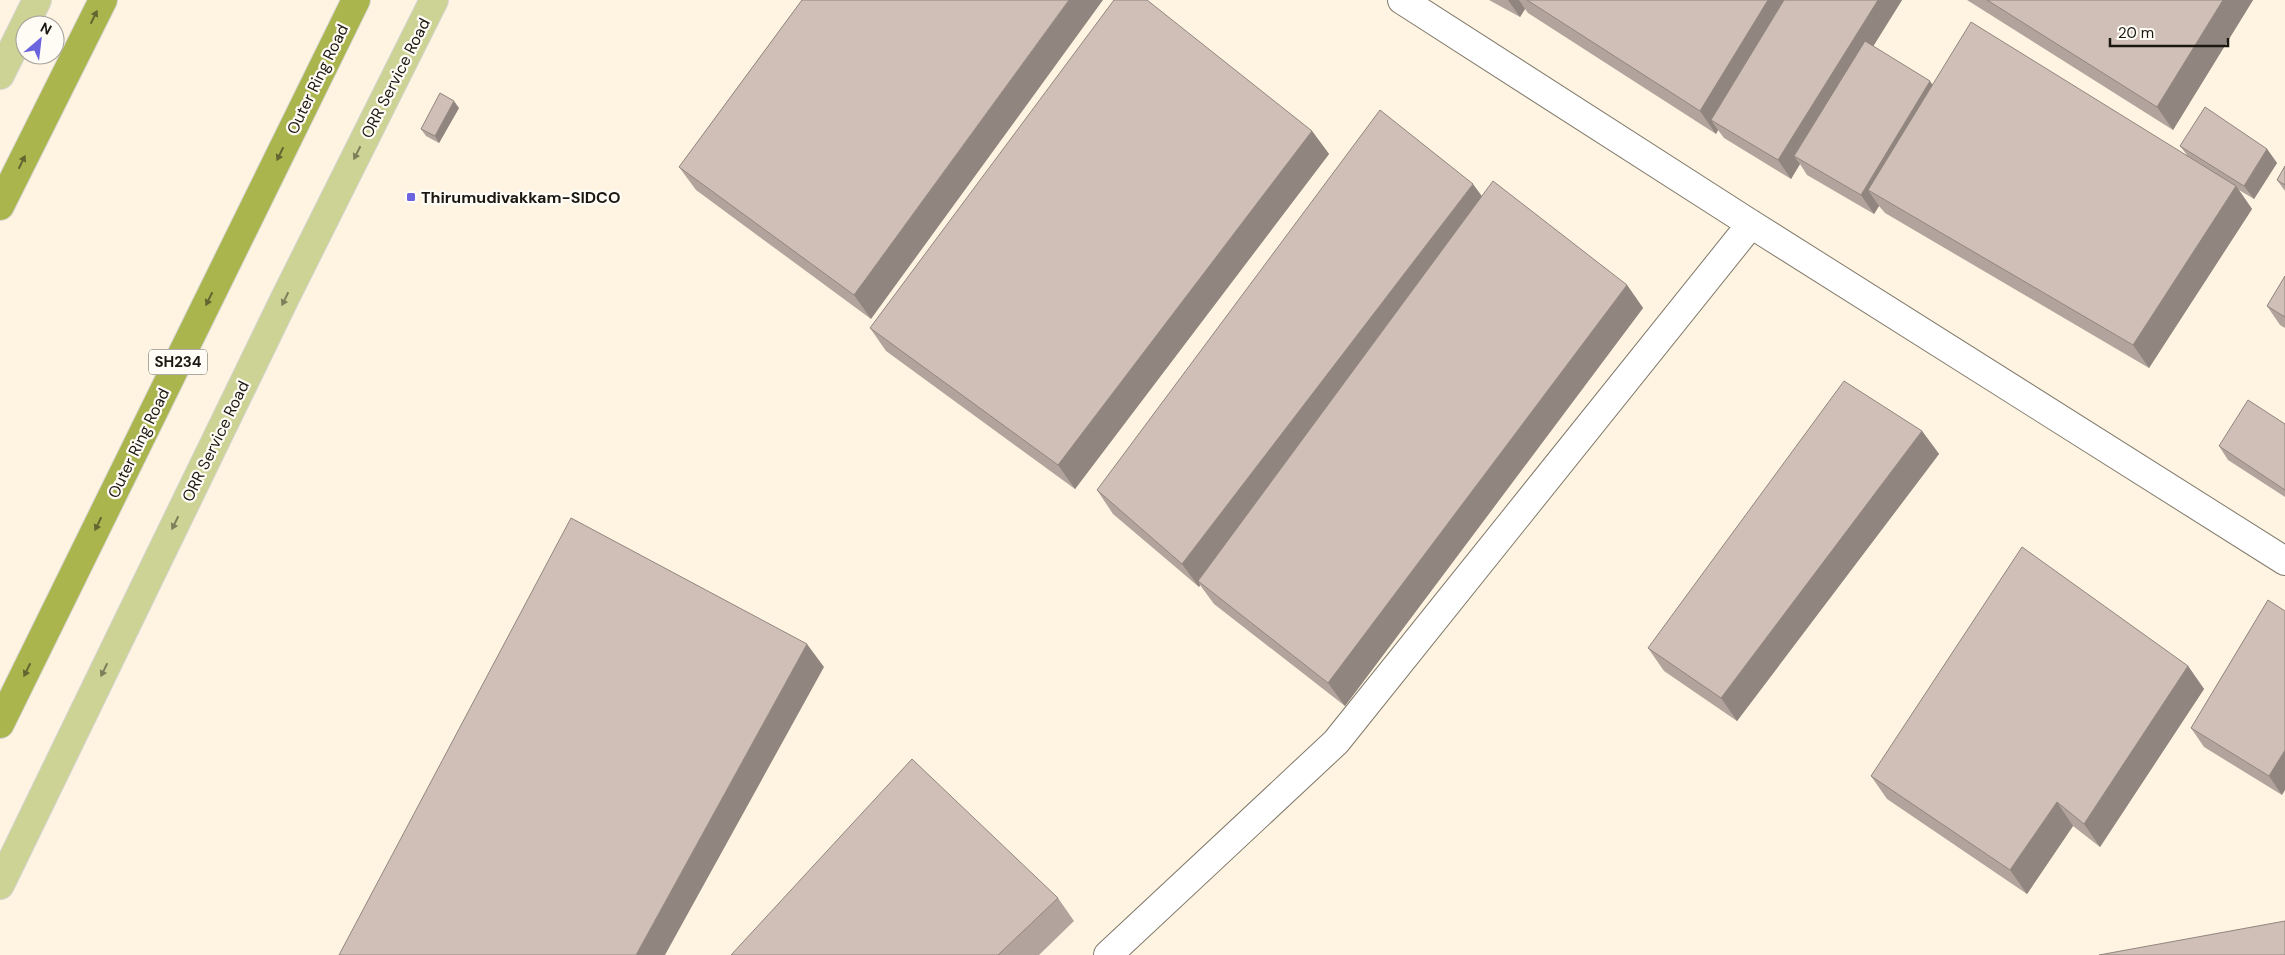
<svg xmlns="http://www.w3.org/2000/svg" width="2285" height="955" font-family="'DM Sans',sans-serif">
<style>
.built{fill:#fef4e1;fill-rule:evenodd}
.lines{fill:none;stroke-linecap:round;stroke-linejoin:round}
.minor-casing{stroke:#80796b;stroke-width:30}
.major-casing{stroke:#d6d5d4;stroke-width:30}
.highway-casing{stroke:#d6d5d4;stroke-width:30}
.minor{stroke:#fff;stroke-width:28}
.major{stroke:#cdd394;stroke-width:28}
.highway{stroke:#abb54d;stroke-width:28}
.wall{fill:#b2a49d}
.shaded-wall{fill:#91867f}
.building{fill:#cfbfb6;stroke:#91867f}
.oneway{fill:#636630}
.oneway2{fill:#7d7f5a}
.poi-dot{fill:#6a64de;stroke:#fffbf5;stroke-width:2}
.labels{text-anchor:middle;stroke-width:4.5;stroke-linejoin:round;paint-order:stroke}
.shield{fill:#fffbf5;stroke:#5f5c56;stroke-width:1}
.shield-label{font-size:15px;font-weight:bold;fill:#1b1812}
.street-label{font-size:16px;fill:#1b1812;stroke:#fffbf5}
.poi-label{font-size:16px;font-weight:bold;fill:#1b1812;stroke:#fffbf5;text-anchor:start}
</style>
<rect width="100%" height="100%" fill="#fffbf5"/>
<path class="built" d="M0,0H2285V955H0ZM25,25H55V55H25Z"/>
<g class="lines">
<g class="minor-casing">
<path id="minor" d="M1402,0L1751,224L2285,561
M1108,955L1336,742L1751,224"/>
</g>
<g class="major-casing">
<path id="major" d="M0,75L37,0
M0,885L285,298L434,0"/>
</g>
<g class="highway-casing">
<path id="highway" d="M0,206L103,0
M0,724L356,0"/>
</g>
<use href="#minor" class="minor"/>
<use href="#major" class="major"/>
<use href="#highway" class="highway"/>
</g>
<path class="wall" d="M802,0L871,319L696,190L679,167Z
M1489,0H1902L1873,46L1933,85L2187,155L2180,146L2267,149L2277,163L2254,199L2239,190L2252,209L2149,368L1885,213L1879,206L1874,214L1807,175L1800,164L1791,179L1724,138L1718,130L1716,134L1528,13L1525,9L1520,17Z
M1967,0H2253L2173,130Z
M459,108L439,143L426,136L421,129Z
M1312,131L1329,154L1075,489L886,351L870,328Z
M2285,166V191L2277,180Z
M1482,196L1627,285L1643,308L1345,706L1214,604L1200,585L1199,587L1113,514L1097,490Z
M2285,276V328L2280,325L2267,306Z
M2285,424V497L2228,460L2219,446Z
M1922,431L1939,454L1737,721L1664,671L1648,648Z
M2268,600L2282,795L2204,747L2191,728Z
M2188,666L2204,689L2100,847L2073,826L2027,894L1887,799L1871,776Z
M1058,898L1074,921L1039,955H731Z"/>
<path class="shaded-wall" d="M1069,0H1103L871,319L854,295Z
M1508,0H1519L1525,9L1520,17Z
M1768,0H1799L1711,120L1718,130L1716,134L1700,111Z
M1878,0H1902L1802,161L1794,156L1800,164L1791,179L1778,160Z
M2223,0H2253L2173,130L2157,107Z
M1930,81L1943,100L1868,190L1879,206L1874,214L1861,195Z
M454,101L459,108L439,143L435,136Z
M1312,131L1329,154L1075,489L1058,465Z
M2267,149L2277,163L2254,199L2244,186Z
M1473,184L1490,207L1198,581L1200,585L1199,587L1182,564Z
M2236,186L2252,209L2149,368L2133,345Z
M1627,285L1643,308L1345,706L1328,683Z
M1922,431L1939,454L1737,721L1721,698Z
M807,644L824,667L665,955H636Z
M2188,666L2204,689L2100,847L2084,824Z
M2285,750V790L2282,795L2269,776Z
M2057,802L2073,826L2027,894L2010,870Z"/>
<path class="building" d="M802,0H1069L854,295L679,167Z
M1114,0H1147L1312,131L1058,465L870,328Z
M1527,0H1768L1700,111Z
M1784,0H1878L1778,160L1711,120Z
M1987,0H2223L2157,107Z
M1971,22L2236,186L2133,345L1868,190Z
M1865,41L1930,81L1861,195L1794,156Z
M440,93L454,101L435,136L421,129Z
M2205,107L2267,149L2244,186L2180,146Z
M1380,110L1473,184L1182,564L1097,490Z
M2285,166V185L2277,180Z
M1493,181L1627,285L1328,683L1198,581Z
M2285,276V317L2267,306Z
M1844,381L1922,431L1721,698L1648,648Z
M2248,400L2285,424V490L2219,446Z
M571,518L807,644L636,955H339Z
M2022,547L2188,666L2084,824L2057,802L2010,870L1871,776Z
M2268,600L2285,611V750L2269,776L2191,728Z
M912,759L1058,898L998,955H731Z
M2285,921V955H2099Z"/>
<defs><path id="oneway-solid" d="M-6-.8H1V-3.2L6.5 0L1 3.2V.8H-6Z" transform="scale(1.25)"/></defs>
<g class="oneway">
<use href="#oneway-solid" transform="translate(94 17) rotate(-64)"/>
<use href="#oneway-solid" transform="translate(280 154) rotate(116)"/>
<use href="#oneway-solid" transform="translate(22 162) rotate(-64)"/>
<use href="#oneway-solid" transform="translate(209 299) rotate(116)"/>
<use href="#oneway-solid" transform="translate(98 524) rotate(116)"/>
<use href="#oneway-solid" transform="translate(27 670) rotate(116)"/>
</g>
<g class="oneway2">
<use href="#oneway-solid" transform="translate(357 153) rotate(117)"/>
<use href="#oneway-solid" transform="translate(285 299) rotate(116)"/>
<use href="#oneway-solid" transform="translate(175 523) rotate(116)"/>
<use href="#oneway-solid" transform="translate(104 670) rotate(116)"/>
</g>
<rect class="poi-dot" x="406" y="192" width="10" height="10" rx="2.5"/>
<g class="labels">
<rect class="shield" x="149" y="349.5" width="58" height="25" rx="4"/>
<g class="shield-label">
<text x="178" y="367">SH234</text>
</g>
<g class="street-label">
<text transform="translate(395 78) rotate(-63)" y="6">ORR Service Road</text>
<text transform="translate(317 79) rotate(-64)" y="6">Outer Ring Road</text>
<text transform="translate(215 441) rotate(-64)" y="6">ORR Service Road</text>
<text transform="translate(138 443) rotate(-64)" y="6">Outer Ring Road</text>
</g>
<g class="poi-label">
<text x="421" y="203">Thirumudivakkam-SIDCO</text>
</g>
</g>
<g transform="translate(40 40) rotate(28)"><circle r="24" fill="#fffbf5" stroke="#a4a09a"/>
<path d="M0-4L9 19L0 12L-9 19Z" fill="#6a64de"/>
<text y="-8" font-size="14" font-weight="bold" text-anchor="middle" fill="#1b1812">N</text>
</g>
<path d="M2110 38v8h118v-8" fill="none" stroke="#1b1812" stroke-width="2.5"/>
<text x="2118" y="38" font-size="15" fill="#1b1812" stroke="#fffbf5" stroke-width="4" paint-order="stroke">20 m</text>
</svg>
